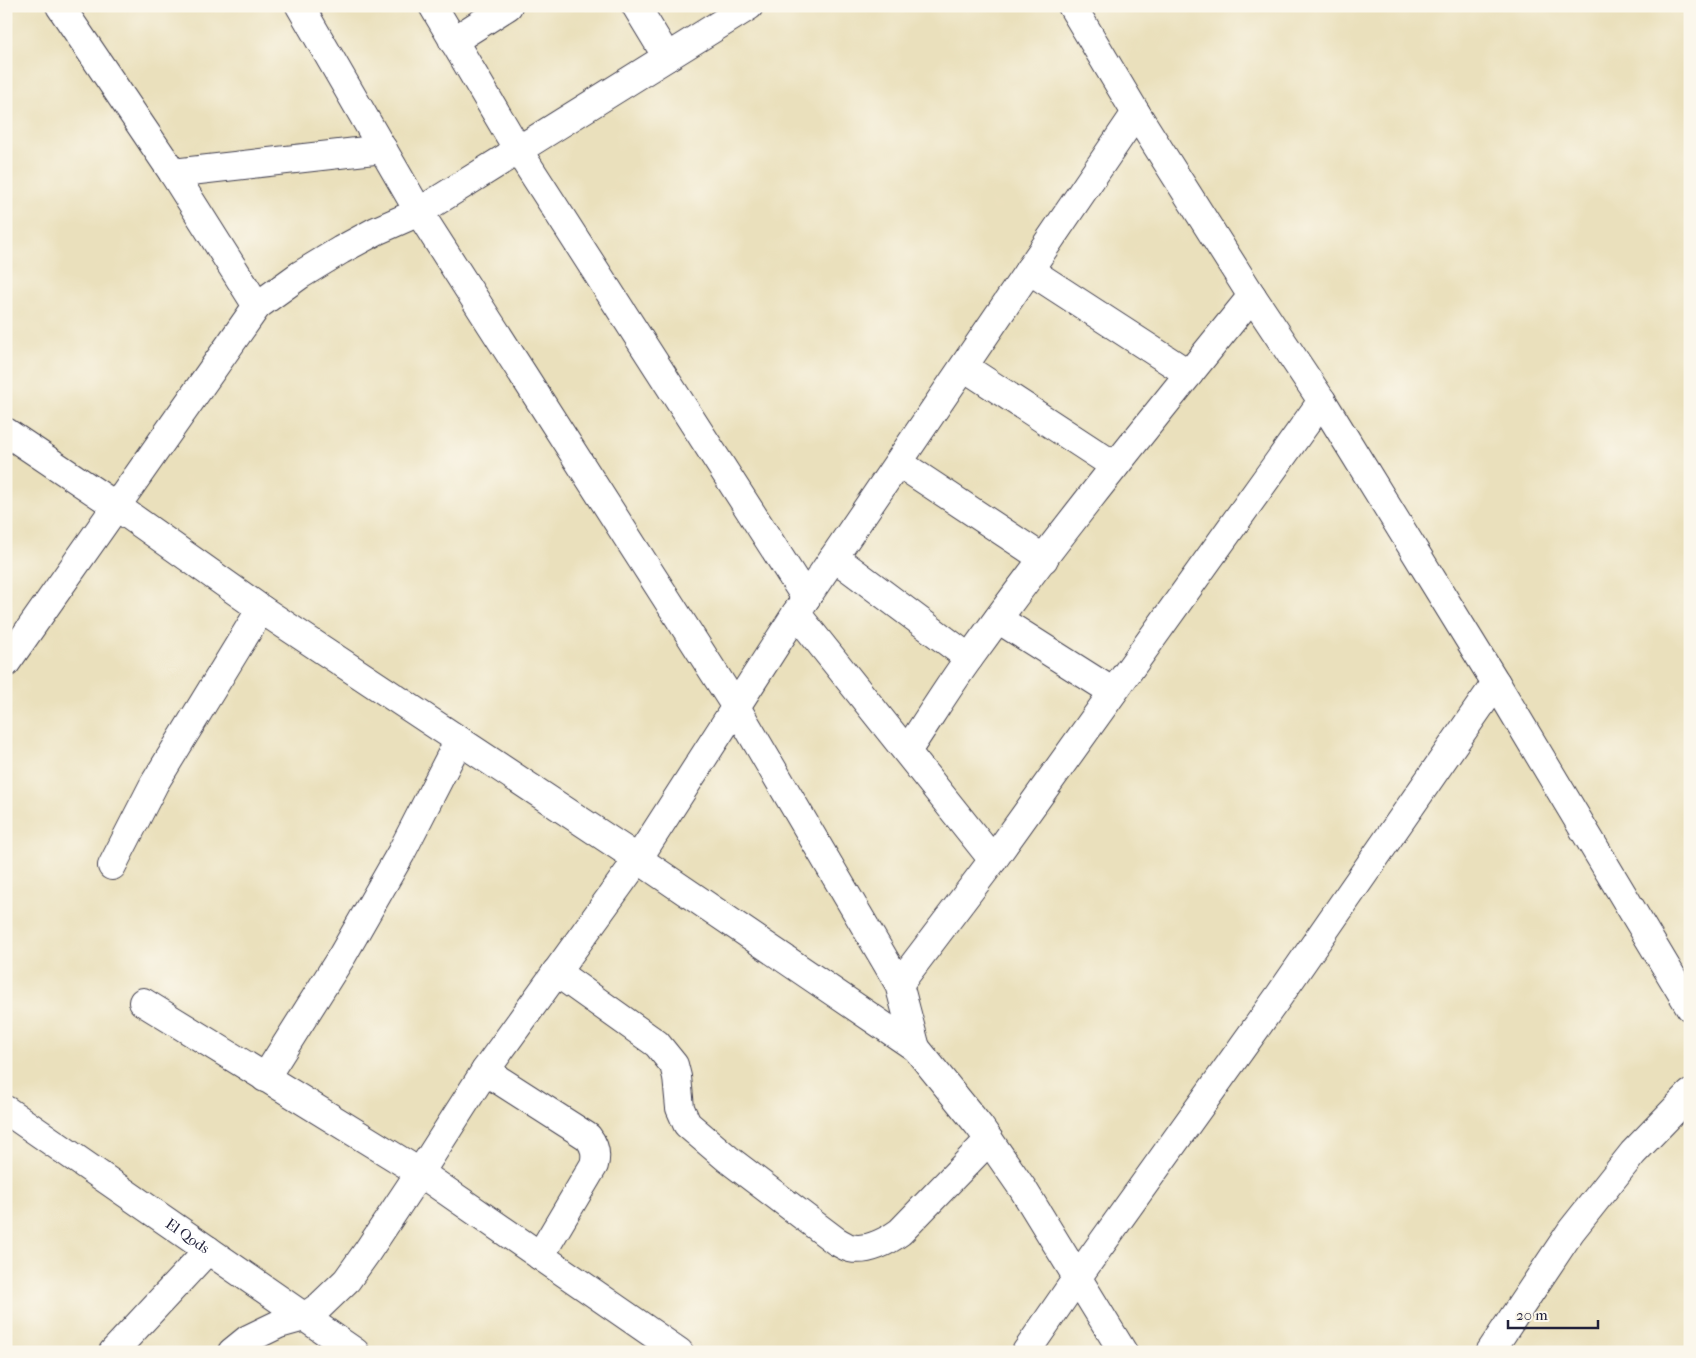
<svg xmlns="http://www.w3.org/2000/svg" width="1696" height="1358" font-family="'IM FELL French Canon',serif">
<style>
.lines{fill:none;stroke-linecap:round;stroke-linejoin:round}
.minor-casing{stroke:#403e4e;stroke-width:30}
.minor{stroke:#fff;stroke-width:28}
.labels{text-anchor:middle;stroke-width:4;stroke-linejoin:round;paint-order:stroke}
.street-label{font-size:15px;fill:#22223b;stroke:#fbf7ec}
</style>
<rect width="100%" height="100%" fill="#fbf7ec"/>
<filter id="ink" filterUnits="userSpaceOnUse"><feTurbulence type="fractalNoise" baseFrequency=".02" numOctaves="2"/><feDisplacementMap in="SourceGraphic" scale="10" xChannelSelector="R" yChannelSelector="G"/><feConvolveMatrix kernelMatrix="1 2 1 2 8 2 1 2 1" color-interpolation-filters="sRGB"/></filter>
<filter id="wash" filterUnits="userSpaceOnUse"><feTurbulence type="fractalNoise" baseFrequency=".0096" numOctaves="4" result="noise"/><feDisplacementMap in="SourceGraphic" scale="20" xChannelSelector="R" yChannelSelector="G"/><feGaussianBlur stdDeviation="1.12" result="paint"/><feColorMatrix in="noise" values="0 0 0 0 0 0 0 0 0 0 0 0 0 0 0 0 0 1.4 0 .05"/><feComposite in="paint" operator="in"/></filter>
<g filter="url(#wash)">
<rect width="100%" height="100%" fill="#eae0bc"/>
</g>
<g filter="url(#ink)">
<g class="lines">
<g class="minor-casing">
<g id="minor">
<path d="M60,6L173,173L257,306"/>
<path d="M300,6L419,212L736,707L899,984L916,1048"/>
<path d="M433,6L518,150L806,598"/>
<path d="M636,6L667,57"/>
<path d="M1072,6L1136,113L1252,296L1322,401L1496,683L1690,1007"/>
<path d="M453,41L508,6"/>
<path d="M173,173L383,149"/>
<path d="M1029,270L1189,374"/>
<path d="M964,367L1115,466"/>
<path d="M6,432L116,506L261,609L638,859L916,1048L980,1127L1023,1189L1123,1352"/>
<path d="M899,463L1044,559"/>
<path d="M834,557L969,658"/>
<path d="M796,613L993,860"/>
<path d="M998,619L1113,692"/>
<path d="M6,663L257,306L300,275L341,250L376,231L419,212L749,6"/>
<path d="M907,751C928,720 948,687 970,657C1059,533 1156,415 1252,296"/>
<path d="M112,866L154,784L261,609"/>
<path d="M556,972L657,1044L674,1065L677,1077L680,1108L687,1124L728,1159L836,1241C840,1243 846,1247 850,1248C868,1252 886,1242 900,1232L989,1140"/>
<path d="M899,984L993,860L1322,401"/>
<path d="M143,1002L419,1172L679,1352"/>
<path d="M485,1071L588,1137C595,1146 597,1154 594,1165L540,1256"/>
<path d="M265,1078L342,956L401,853L459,740"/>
<path id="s1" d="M6,1110L355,1352"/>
<path d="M113,1352L208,1250"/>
<path d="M232,1352L248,1339L279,1324L304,1317L320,1306L347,1280L367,1252L430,1157L485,1071L638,859L806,598L1136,113"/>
<path d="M1026,1352L1077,1278L1279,996L1496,683"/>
<path d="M1490,1352L1571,1231L1633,1153L1690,1094"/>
</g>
</g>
<use href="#minor" class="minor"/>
</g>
</g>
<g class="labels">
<g class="street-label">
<text dy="5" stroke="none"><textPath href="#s1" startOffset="221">El Qods</textPath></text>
</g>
</g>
<rect width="1696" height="1358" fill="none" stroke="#fbf7ec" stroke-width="25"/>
<path d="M1508 1320v8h90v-8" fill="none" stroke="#22223b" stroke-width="2.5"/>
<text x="1516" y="1320" font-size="15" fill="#22223b" stroke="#fbf7ec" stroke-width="4" paint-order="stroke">20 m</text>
</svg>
